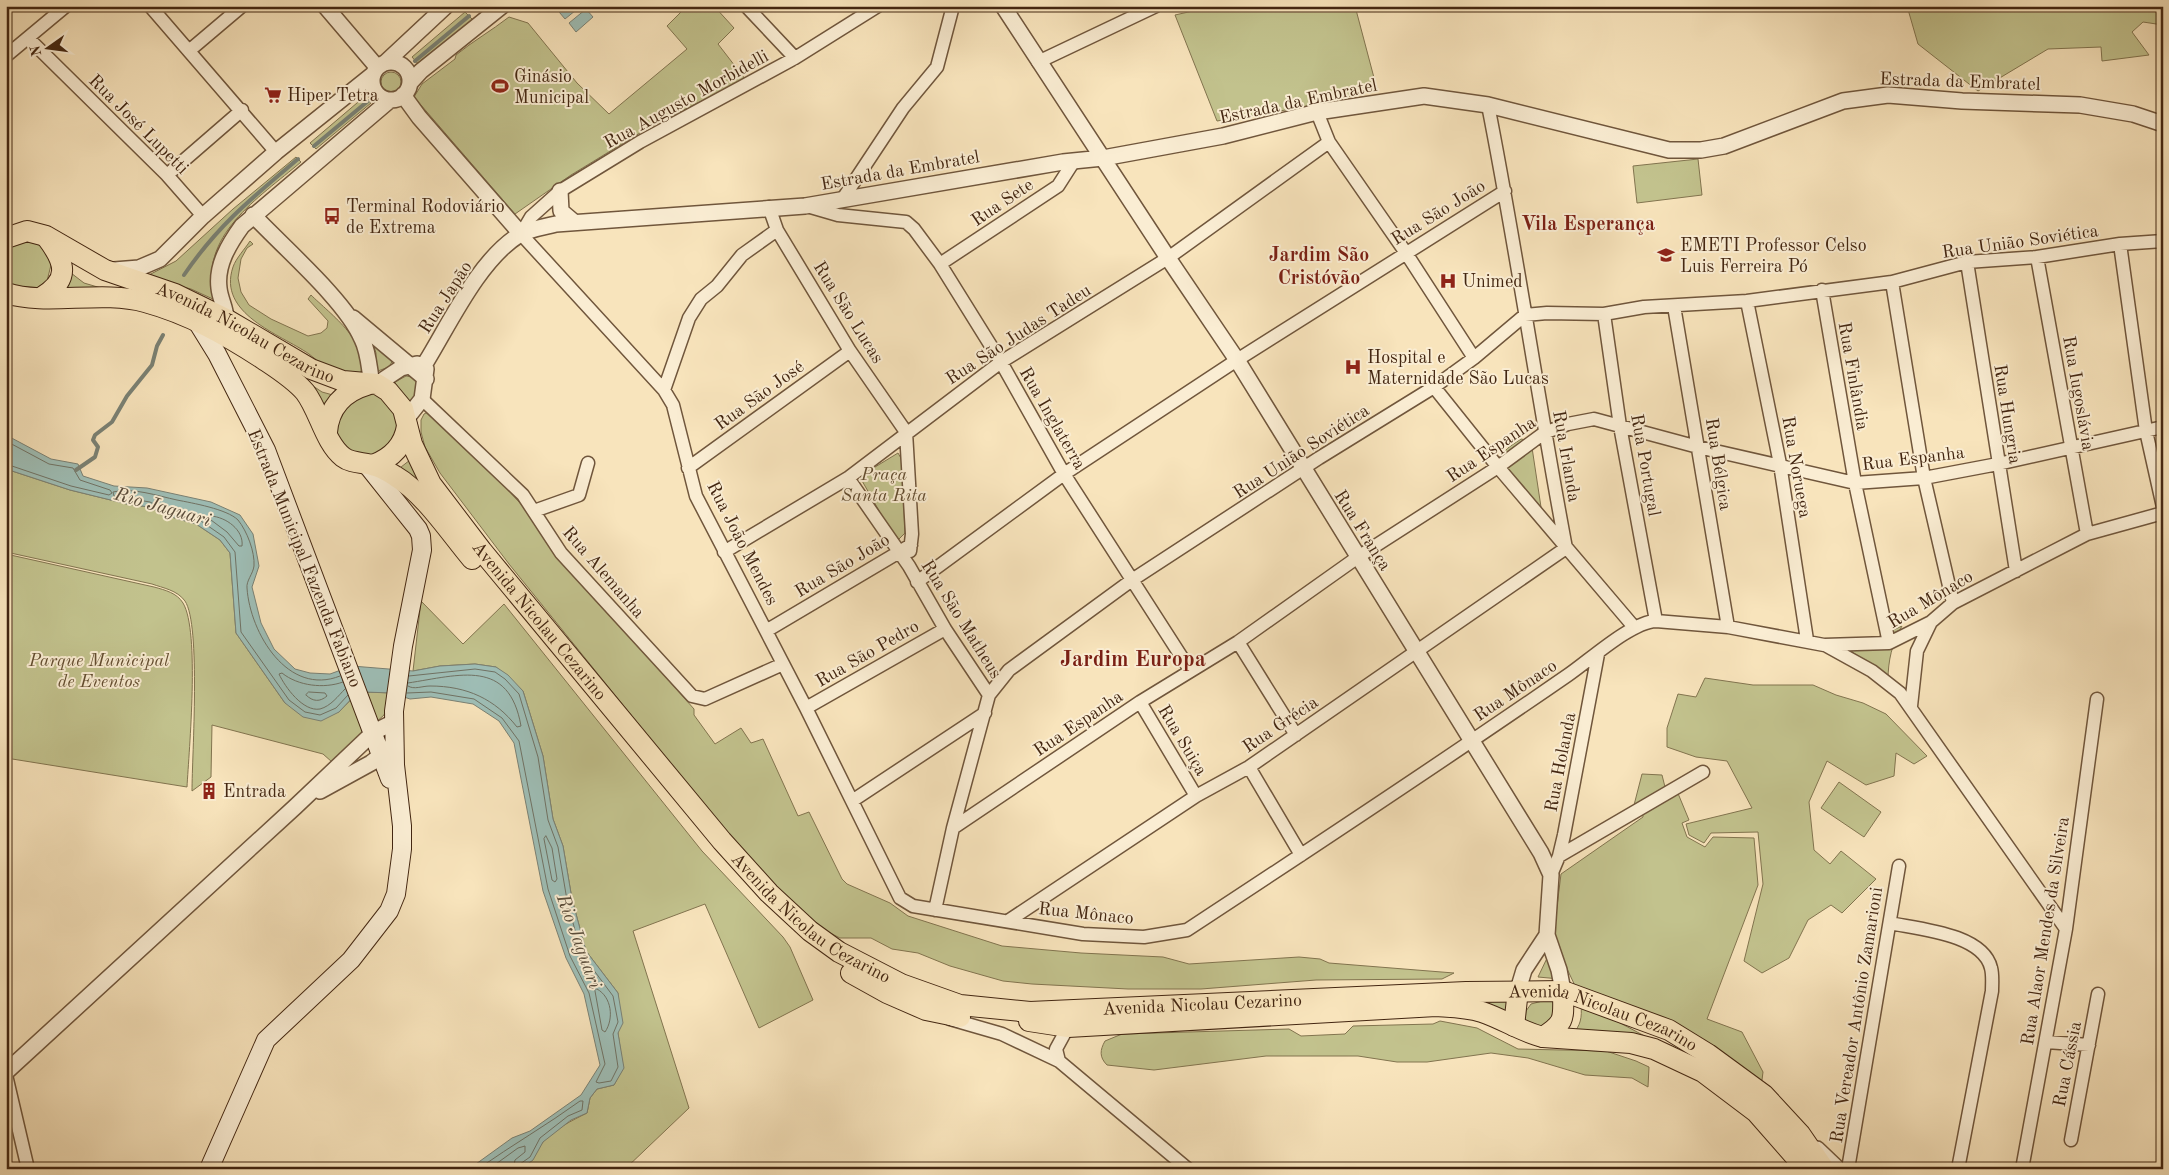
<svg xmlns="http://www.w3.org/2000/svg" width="2169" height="1175" font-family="'Old Standard TT',serif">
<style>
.green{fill:#c2c28d;stroke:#82744f}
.water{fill:#9ebeb6;stroke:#7a8174}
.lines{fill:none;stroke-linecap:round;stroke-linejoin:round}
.shore{stroke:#707264;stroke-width:1}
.stream{stroke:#7a8174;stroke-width:4}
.minor-casing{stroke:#70563c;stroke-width:15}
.tertiary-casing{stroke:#70563c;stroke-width:18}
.secondary-casing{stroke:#432611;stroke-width:20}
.primary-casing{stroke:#432611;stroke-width:22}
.minor{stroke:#faedd3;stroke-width:12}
.tertiary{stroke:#faedd3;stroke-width:15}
.secondary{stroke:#faedd3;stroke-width:18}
.primary{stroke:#f8e4bc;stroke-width:20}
.labels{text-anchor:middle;stroke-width:4;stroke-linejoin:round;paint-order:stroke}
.poi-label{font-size:18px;fill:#432611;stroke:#faedd3;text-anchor:start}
.street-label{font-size:18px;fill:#432611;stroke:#faedd3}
.park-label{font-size:18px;font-style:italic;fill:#634d30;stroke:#faedd3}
.water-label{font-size:19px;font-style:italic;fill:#5a4c3a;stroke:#faedd3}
.quarter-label{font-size:20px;font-weight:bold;fill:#7a1f14;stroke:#faedd3}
.district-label{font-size:22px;font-weight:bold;fill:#7a1f14;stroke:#faedd3}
</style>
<rect width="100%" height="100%" fill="#f8e4bc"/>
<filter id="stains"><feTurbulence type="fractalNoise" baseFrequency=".004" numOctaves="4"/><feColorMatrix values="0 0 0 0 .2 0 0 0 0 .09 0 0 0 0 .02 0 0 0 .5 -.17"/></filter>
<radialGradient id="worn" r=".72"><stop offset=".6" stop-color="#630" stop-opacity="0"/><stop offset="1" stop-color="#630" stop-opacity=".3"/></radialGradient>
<path class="green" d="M687,6H714L734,28L718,44L745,79L648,128L571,175L515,214L414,97L422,84L455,59L456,55C473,41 491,31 509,17L528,23L577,83L609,114L687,49L667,26Z
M1215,6H1355L1377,89L1317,105L1217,121L1175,15Z
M1907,6H2163V25L2143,22L2132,32L2149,55L2102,61L2101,47L2048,49L1978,91L1918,44Z
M465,12L473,20L419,65L412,57Z
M381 82a10 10 0 1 1 20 0a10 10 0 1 1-20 0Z
M364,97L371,103L316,149L310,143Z
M296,157L301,162C259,198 196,236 215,300L191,289L145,277L176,261L233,209Z
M1698,159L1702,195L1637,203L1633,166Z
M27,239L43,245L52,261L47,281L32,291L14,288L6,282V249L11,245Z
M250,241L253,244L247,248L241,259L238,278L241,292L249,305L271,319L308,336L321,333L327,328L328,321L308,299L311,295C329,313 375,346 359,376L339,378C329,370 319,362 309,354C280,334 217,314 233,267C236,258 245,249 250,241Z
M71,273L84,283L172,309L220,329L265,354L322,392L340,397L330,408L323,425C318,414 314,401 307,391C273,347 152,299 98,293C86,291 75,293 63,295Z
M373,344L394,358L389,367L375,372L376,353Z
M406,376L418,378L414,410L386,387Z
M373,391L396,406L399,437L374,458L350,454L336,439L338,409Z
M430,411L437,413L530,514L560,558L694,709V715L715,744L741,728L751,743L763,739L798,816L809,812L842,879L847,884L890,903L908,916L1002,946L1081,953L1163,957L1189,964L1299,957L1320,959L1329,963L1454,973L1442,979L1316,980L1201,989H1128L1032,984L1003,981L950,966L918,953L892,949L871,938H840L822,929L782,898L695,794L509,564L440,473L425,447L421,432V420L424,414Z
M1521,439L1531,441L1541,507L1536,508L1504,466C1498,451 1510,447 1521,439Z
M898,453L902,460L905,533L899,539L894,537L861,479L862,475Z
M410,460L437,495L396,471Z
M6,469L70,490L127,504L149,507L168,516L196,524L220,540L230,553L236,633L285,703L339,712C360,689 362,692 392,693L384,715L332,762L323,754L212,725L211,777L192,791C192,755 201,625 185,601C177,590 163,588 152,584L6,552Z
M6,554L154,587C165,590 177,593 183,603C200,631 189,750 187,787L6,758Z
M421,601L463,644L504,604L702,851L783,937L790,947L813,1000L759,1028L705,904L633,931L689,1108L625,1169H521C537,1157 533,1154 543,1142C554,1129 573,1120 587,1113L590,1098L597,1089L614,1085L623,1068L618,1033V993L586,951L572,899L563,846L553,819L543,756L523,691L496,667L475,664L440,666L413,671Z
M1902,626C1892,643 1888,661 1888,680L1876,668L1849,650Z
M1705,678L1753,685H1813L1836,695L1863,703L1886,714L1927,756L1914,764L1896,753L1894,776L1866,785L1827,761L1809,802L1814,850L1830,864L1841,851L1876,879L1842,913L1831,905L1808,920L1789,958L1762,973L1744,961L1763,884L1758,832L1711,833L1704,843L1689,835L1686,824L1752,808L1727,761L1696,757L1667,747V728L1678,694L1696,697Z
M1642,774L1662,775L1666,791H1677L1689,820L1682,823L1687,837L1705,847L1713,837L1754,838L1758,885L1707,1019L1742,1032L1763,1072L1762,1080L1754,1085L1577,990L1553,939L1561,874L1643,817L1642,808L1633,809Z
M1839,782L1881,812L1864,837L1821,808Z
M1549,954L1560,979L1538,977Z
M1512,999L1511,1016L1472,1003Z
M1550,999L1557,1006L1547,1033L1525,1021L1526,1011L1531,1004Z
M1581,1005L1607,1016L1656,1042L1572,1034C1581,1026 1582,1017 1581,1005Z
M1440,1021L1477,1028L1518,1049L1606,1051L1636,1061L1649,1067L1648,1087L1632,1078L1585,1075L1528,1058L1491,1053L1427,1062H1397L1358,1056H1266L1154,1070L1107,1065C1099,1057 1100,1050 1105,1041L1122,1034L1289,1029L1301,1036L1345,1034L1353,1026L1433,1024Z"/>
<path class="water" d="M554,6H581L565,19Z
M586,9L593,17L576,32L569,23Z
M6,435L51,459L78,464L83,476L114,486L147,488L211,502L240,515L253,534L259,566L252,587L261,623L274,649L295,669L310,673L330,674L352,666L413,671L440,666L475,664L496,667L508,675L523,691L543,756L553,819L563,846L572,899L586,951L618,993L623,1023L618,1033L624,1068L614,1085L597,1089L590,1098L587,1113L571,1120L543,1142L533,1160L521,1169H469L512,1138L530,1131L581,1095L600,1065L584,994L566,958L543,891L514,743L499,721L473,704L431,697L410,699L392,693L364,692L354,696L339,712L321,721L303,717L285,703L236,633L230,553L220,540L196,524L168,516L149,507L127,504L70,490L6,469Z"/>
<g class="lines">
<path class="shore" d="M6,441L49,464L73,468L80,480L110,490L112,493L109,495L71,486L6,464
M211,516C226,517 244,530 242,546H239L227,532L211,520Z
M340,676C288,697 250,633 247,588C246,581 253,574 254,566C255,552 247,531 238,520C227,509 192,503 177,500C158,496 132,487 113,492L114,496L150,502L169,512L198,519L224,537L235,552L241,632L289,700L305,712L320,715L336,708L348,695
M343,682C324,689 298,686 282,673L279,674C285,687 303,712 320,709C331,706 338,696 345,689
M408,686C414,690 422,686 430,686C467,686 495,699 517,727L521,726C509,658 460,675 408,683
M309,692L325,693L327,696C320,702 313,702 306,695Z
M407,693L431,692L474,699L502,718L519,741L548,889L570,956L589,993L605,1064L596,1082L599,1083L611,1081L618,1067L613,1034L618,1022L613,996L581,953L567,900L558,847L548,820L538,757L519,694L505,679L495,672L475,669L409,676
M546,836L552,848L557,879L555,882L552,880L544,839Z
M597,989C612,997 614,1019 605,1032L602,1030L595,991Z
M478,1169C512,1145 547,1125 580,1101H583L582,1110L568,1116L540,1138L530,1157L520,1164L519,1169
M489,1169L518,1148L525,1146V1152L515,1160L513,1169"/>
<path class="stream" d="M415,61L469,16
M314,146L368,101
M184,275C218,225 253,197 298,159
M76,470L95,457L98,447L93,440L95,435L112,422L127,396L152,365L157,346L163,335"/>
<g class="minor-casing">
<path id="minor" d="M150,6L276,152
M746,6L795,58
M878,6L795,58L640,142L560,191L531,217L521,234L664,390L673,405L696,496L806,708L900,898L913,906L1083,934L1144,937L1187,930C1315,846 1442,762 1568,675C1590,660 1631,622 1656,621L1728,627L1824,645L1889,643L1931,622L1953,603L2087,534L2163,513
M28,38L167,175L203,216
M190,50L242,6
M6,56L66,6
M1038,62L1156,6
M1317,112L1329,142L1406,253L1474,358
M167,175L242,110
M844,197L903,108L937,67L953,6
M807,206L838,215L906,222L914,229L940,264L1001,362L1064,474L1190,670
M769,207L777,230L850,351L906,432
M2120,244L2146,431L2163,507
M2037,257L2087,534
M1967,262L2016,571
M940,264L1058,186L1074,161
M1892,282L1924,478L1953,603
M1822,290L1855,483L1889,643
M1747,301L1780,464L1807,640
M1674,306L1728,627
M1604,314L1620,426L1656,621
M1434,387L1498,467L1634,627
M664,390L689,318L701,299L717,286L742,255L777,230
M422,399L523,495L561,553L692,696L705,699L783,664
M906,432L912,534L910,551
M688,468L850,351
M848,478L909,566L945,629L989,695
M534,511L579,495L588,463
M724,552L848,478L1001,362L1168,258L1329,142
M917,582L1064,474L1237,360L1505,191
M766,631L911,545
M1238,642L1296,735
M1825,645L1872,671L1900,693L2066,929
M1140,702L1196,796
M1911,706L1917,651L1931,622
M806,708L945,629
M1249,767L1301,855
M852,801L985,713
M953,828L1140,702L1238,642L1358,557L1498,467L1544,433L1568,424L1594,419L1698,447L1855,483L1924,478L1998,464L2163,427
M1559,856L1703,772
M1551,875L1559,856L1564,835L1598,654
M935,910L953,828L989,695L1009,670L1132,580L1319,458L1434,387L1474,358L1525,315L1547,313L1604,314L1644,307L1747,301L1892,282L1967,262L2037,257L2120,244L2163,241
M1008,921L1196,796L1249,767L1566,548C1538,400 1517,252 1488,105
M1890,923C1919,929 1983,934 1991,968C1993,975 1992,984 1992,991L1958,1169
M950,1019L1002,1034L1059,1061L1188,1169
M2046,1042L2089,1045
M1059,1061L1056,1049L1068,1027
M6,1075L28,1169
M2071,1140L2098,994
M1848,1169L1899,866
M2022,1169L2066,929L2097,699"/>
</g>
<g class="tertiary-casing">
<path id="tertiary" d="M325,6L377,67
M1003,6L1168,258L1237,360L1541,853L1551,875L1547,935L1559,970L1563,991
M386,62L446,6
M372 81a19 19 0 1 1 38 0a19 19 0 1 1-38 0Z
M410,83L421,71L502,6
M403,95L419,117L521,234
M560,191L561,211L574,222
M253,215C283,247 346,301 362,339C369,353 369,369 372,384
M114,270L139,268L160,259L203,216L276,152L372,75
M353,318L426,379
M226,319C226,308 220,299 219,288C216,265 229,244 242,226L390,100
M426,362C450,323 479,260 519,235C529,229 544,227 556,224L805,206L1063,162L1103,158L1223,136L1317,112L1424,96L1488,105L1669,150H1701L1724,146L1843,101L1888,95L1962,101L2080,105L2133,114L2163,124
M377,384L401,368L417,364
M407,418L422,399L426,369
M320,791L371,763L390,748
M1518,990L1524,970L1547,935
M6,1072L295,807L374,732L394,722
M1817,1149L1838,1169"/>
</g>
<g class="secondary-casing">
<path id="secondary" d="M196,320L217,354L266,450L390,779
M209,1169L266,1040L351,960L389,911L396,894L402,849V826L395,765L394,711L403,646L422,550L421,536L418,529L367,465"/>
</g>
<g class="primary-casing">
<g id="primary">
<path id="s1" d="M6,238L27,231L46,236L105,270L175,294L226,319L311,369L343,381L377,384L388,391L403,409L412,444L431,484L482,551L722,841L769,893L810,931L839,952L901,984L960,1005L1030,1012L1466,992L1563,991L1669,1030L1708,1054L1764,1095L1800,1134L1824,1169"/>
<path d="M6,293C46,306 101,290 145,302C189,314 226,335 263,359C278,369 294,379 305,392C319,410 325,443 343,457C352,464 365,462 375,466C382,468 389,472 395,476C424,493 450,533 472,559"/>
<path d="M42,297C71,279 65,262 47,238"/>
<path d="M327,432C329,407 343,392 367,385"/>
<path d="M373,465C392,458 404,446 407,426"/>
<path d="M851,973L887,993L926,1010L960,1017"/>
<path d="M1029,1021L1068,1027L1436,1006C1452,1007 1467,1007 1482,1012C1503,1019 1522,1032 1543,1037L1631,1043L1654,1049L1703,1072L1756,1112L1806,1169"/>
<path d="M1514,1026L1518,990"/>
<path d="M1543,1037C1567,1022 1563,1017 1563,991"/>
</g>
</g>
<use href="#minor" class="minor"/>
<use href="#tertiary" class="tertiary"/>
<use href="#secondary" class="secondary"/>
<use href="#primary" class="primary"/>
</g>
<defs>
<g id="stadium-bare" transform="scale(1.35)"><path d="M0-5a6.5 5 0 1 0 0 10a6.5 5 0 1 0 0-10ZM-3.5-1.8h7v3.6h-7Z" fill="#8f2418" stroke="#faedd3" stroke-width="2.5" paint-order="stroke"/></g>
<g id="supermarket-bare" transform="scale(1.35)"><path d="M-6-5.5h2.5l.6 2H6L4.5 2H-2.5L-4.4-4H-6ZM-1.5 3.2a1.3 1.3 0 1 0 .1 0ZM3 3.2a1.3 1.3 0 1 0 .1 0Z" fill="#8f2418" stroke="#faedd3" stroke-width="2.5" paint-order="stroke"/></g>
<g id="bus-bare" transform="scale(1.35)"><path d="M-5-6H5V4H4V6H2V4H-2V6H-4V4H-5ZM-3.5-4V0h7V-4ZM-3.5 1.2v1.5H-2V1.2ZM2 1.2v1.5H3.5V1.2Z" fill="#8f2418" stroke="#faedd3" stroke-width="2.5" paint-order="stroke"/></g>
<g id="school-bare" transform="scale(1.35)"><path d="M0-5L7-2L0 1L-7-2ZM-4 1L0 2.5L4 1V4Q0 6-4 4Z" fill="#8f2418" stroke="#faedd3" stroke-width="2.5" paint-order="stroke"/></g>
<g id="hospital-bare" transform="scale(1.35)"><path d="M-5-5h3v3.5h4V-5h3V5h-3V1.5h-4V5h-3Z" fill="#8f2418" stroke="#faedd3" stroke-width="2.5" paint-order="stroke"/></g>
<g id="building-bare" transform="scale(1.35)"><path d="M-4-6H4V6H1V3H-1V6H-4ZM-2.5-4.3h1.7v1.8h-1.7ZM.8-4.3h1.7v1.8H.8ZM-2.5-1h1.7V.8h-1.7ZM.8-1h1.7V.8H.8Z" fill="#8f2418" stroke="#faedd3" stroke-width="2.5" paint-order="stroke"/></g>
</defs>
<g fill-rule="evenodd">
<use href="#stadium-bare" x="500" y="86"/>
<use href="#supermarket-bare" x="273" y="95"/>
<use href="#bus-bare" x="332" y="216"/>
<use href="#school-bare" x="1666" y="255"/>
<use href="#hospital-bare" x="1448" y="281"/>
<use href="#hospital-bare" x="1353" y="367"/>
<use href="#building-bare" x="209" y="791"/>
</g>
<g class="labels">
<g class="poi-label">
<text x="514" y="82">Ginásio<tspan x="514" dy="21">Municipal</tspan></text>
<text x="287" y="101">Hiper Tetra</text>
<text x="346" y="212">Terminal Rodoviário<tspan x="346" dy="21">de Extrema</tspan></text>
<text x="1680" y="251">EMETI Professor Celso<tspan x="1680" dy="21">Luis Ferreira Pó</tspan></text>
<text x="1462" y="287">Unimed</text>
<text x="1367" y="363">Hospital e<tspan x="1367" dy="21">Maternidade São Lucas</tspan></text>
<text x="223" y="797">Entrada</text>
</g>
<g class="street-label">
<text transform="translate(1960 81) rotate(2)" y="6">Estrada da Embratel</text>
<text transform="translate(686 99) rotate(-29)" y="6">Rua Augusto Morbidelli</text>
<text transform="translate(1298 101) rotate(-12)" y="6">Estrada da Embratel</text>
<text transform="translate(139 124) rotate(45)" y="6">Rua José Lupetti</text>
<text transform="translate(900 170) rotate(-10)" y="6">Estrada da Embratel</text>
<text transform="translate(1002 202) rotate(-34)" y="6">Rua Sete</text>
<text transform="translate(1438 212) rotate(-32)" y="6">Rua São João</text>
<text transform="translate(2020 241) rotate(-8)" y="6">Rua União Soviética</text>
<text transform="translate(445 297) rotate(-57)" y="6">Rua Japão</text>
<text transform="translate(849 312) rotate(58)" y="6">Rua São Lucas</text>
<text dy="6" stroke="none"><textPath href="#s1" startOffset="264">Avenida Nicolau Cezarino</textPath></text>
<text transform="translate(1018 334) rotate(-33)" y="6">Rua São Judas Tadeu</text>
<text transform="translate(1854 376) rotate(80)" y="6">Rua Finlândia</text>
<text transform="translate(2079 393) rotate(80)" y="6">Rua Iugoslávia</text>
<text transform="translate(759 395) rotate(-36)" y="6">Rua São José</text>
<text transform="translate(2008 414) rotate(81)" y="6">Rua Hungria</text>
<text transform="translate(1053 418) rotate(60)" y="6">Rua Inglaterra</text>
<text transform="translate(1491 449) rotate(-34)" y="6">Rua Espanha</text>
<text transform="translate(1301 451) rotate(-33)" y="6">Rua União Soviética</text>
<text transform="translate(1567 456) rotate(80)" y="6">Rua Irlanda</text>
<text transform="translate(1913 458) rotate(-7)" y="6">Rua Espanha</text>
<text transform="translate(1719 464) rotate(81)" y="6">Rua Bélgica</text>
<text transform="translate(1646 465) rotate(80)" y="6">Rua Portugal</text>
<text transform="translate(1797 467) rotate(80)" y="6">Rua Noruega</text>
<text transform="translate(1363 530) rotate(58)" y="6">Rua França</text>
<text transform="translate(743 543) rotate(63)" y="6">Rua João Mendes</text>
<text transform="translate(305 558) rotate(68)" y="6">Estrada Municipal Fazenda Fabiano</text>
<text transform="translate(842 565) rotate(-31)" y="6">Rua São João</text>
<text transform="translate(604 572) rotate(49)" y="6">Rua Alemanha</text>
<text transform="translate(1930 599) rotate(-31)" y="6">Rua Mônaco</text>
<text transform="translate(962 619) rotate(58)" y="6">Rua São Matheus</text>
<text dy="6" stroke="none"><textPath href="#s1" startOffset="699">Avenida Nicolau Cezarino</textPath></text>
<text transform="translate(867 653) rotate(-30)" y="6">Rua São Pedro</text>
<text transform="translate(1515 690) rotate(-34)" y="6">Rua Mônaco</text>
<text transform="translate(1078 723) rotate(-34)" y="6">Rua Espanha</text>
<text transform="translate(1280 724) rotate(-34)" y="6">Rua Grécia</text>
<text transform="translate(1183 740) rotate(59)" y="6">Rua Suiça</text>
<text transform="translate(1560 762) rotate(-79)" y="6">Rua Holanda</text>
<text transform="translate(1086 913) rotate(6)" y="6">Rua Mônaco</text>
<text dy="6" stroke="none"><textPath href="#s1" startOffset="1104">Avenida Nicolau Cezarino</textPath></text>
<text transform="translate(2045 931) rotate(-81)" y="6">Rua Alaor Mendes da Silveira</text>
<text dy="6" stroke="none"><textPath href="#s1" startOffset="1522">Avenida Nicolau Cezarino</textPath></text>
<text transform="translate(1856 1015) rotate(-81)" y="6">Rua Vereador Antônio Zamarioni</text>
<text dy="6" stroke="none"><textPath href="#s1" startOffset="1928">Avenida Nicolau Cezarino</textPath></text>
<text transform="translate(2067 1064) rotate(-79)" y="6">Rua Cássia</text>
</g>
<g class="park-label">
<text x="884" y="480">Praça<tspan x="884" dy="21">Santa Rita</tspan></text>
<text x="99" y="666">Parque Municipal<tspan x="99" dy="21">de Eventos</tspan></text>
</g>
<g class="water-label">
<text transform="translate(163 506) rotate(16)" y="7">Rio Jaguari</text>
<text transform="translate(580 941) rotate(70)" y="7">Rio Jaguari</text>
</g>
<g class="quarter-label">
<text x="1588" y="230">Vila Esperança</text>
<text x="1319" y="261">Jardim São<tspan x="1319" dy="23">Cristóvão</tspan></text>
</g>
<g class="district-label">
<text x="1133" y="666">Jardim Europa</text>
</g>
</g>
<rect width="2169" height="1175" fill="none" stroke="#f8e4bc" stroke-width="25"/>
<rect x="8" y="8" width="2154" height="1160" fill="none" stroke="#432611" stroke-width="2.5"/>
<rect x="12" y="12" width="2144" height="1150" fill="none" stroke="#432611"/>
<g transform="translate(48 48) rotate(256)" stroke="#faedd3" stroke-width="4" paint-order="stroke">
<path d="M0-4L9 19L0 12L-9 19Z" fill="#432611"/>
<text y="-8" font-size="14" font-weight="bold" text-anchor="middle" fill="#432611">N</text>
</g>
<rect width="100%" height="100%" filter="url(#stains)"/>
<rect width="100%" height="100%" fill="url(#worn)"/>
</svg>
